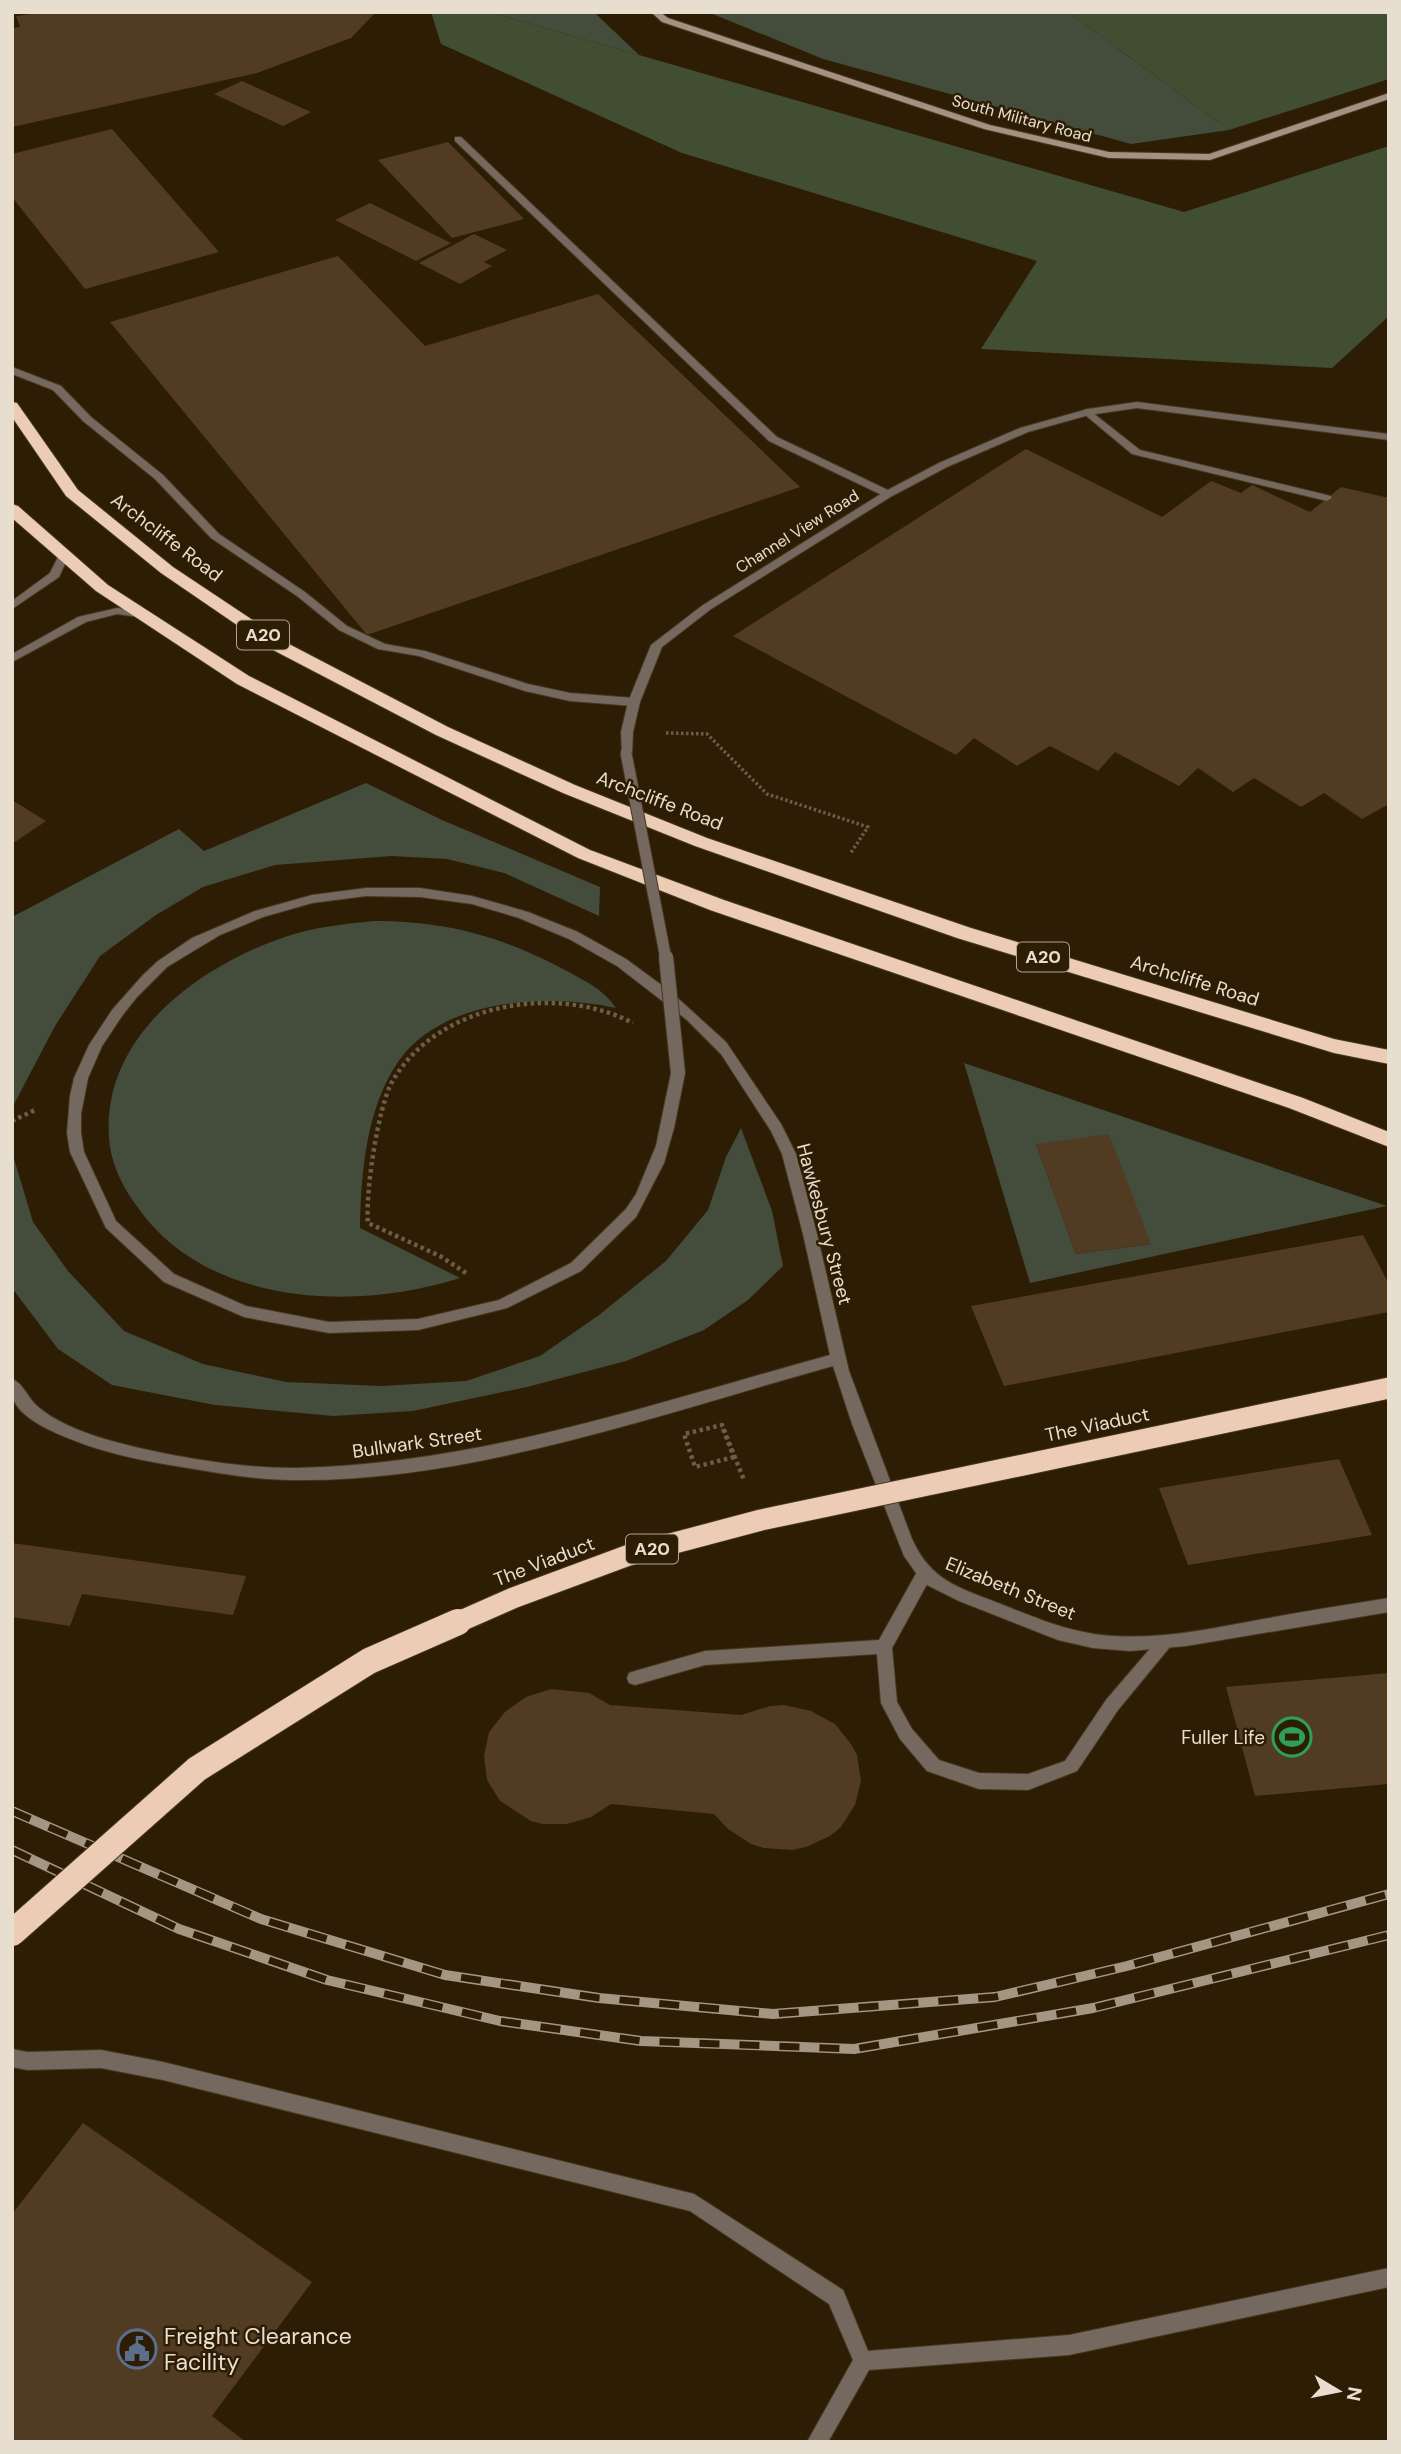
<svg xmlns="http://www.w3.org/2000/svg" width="1401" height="2454" font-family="'DM Sans',sans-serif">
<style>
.green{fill:#444c3b;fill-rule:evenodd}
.forest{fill:#424e32}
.building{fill:#513b23}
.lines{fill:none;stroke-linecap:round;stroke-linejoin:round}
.lane-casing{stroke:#473820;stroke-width:2}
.street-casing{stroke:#473820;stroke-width:2}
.secondary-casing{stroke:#473820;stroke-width:2}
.highway-casing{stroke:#473820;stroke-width:2}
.path-far1{stroke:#6b5d48;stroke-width:3.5;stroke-dasharray:2.5 2.5;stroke-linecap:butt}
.path{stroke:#6b5d48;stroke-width:4.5;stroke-dasharray:3.5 3.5;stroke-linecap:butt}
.lane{fill:#75685e;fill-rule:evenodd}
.street{fill:#75685e;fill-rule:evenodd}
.secondary{fill:#a59081;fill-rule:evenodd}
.highway{fill:#ecccb5;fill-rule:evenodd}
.rail-casing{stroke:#a39784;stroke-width:10}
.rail{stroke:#2d1d04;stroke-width:7;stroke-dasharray:20;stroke-linecap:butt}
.street-bridge-far1-casing{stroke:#473820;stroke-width:13;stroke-linecap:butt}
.street-bridge-casing{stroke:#473820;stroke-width:16;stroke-linecap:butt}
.highway-bridge-far1-casing{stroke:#473820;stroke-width:23;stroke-linecap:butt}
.highway-bridge-casing{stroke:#473820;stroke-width:28;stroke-linecap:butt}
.path-bridge{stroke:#6b5d48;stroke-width:4.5;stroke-dasharray:3.5 3.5;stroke-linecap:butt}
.street-bridge-far1{stroke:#75685e;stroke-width:11}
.street-bridge{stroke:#75685e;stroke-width:14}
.highway-bridge-far1{stroke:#ecccb5;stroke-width:21}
.highway-bridge{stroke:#ecccb5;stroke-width:26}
.labels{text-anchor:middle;stroke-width:5;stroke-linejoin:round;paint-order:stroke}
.far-street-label{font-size:16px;fill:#e8decf;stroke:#2d1d04}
.shield{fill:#2d1d04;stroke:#b0a492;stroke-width:2}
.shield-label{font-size:18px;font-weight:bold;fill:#e8decf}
.street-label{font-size:19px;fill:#e8decf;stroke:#2d1d04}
.poi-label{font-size:19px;fill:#e8decf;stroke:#2d1d04;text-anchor:end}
.near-poi-label{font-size:23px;fill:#e8decf;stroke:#2d1d04;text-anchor:start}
</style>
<rect width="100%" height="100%" fill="#2d1d04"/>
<path class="green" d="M490,12H594L639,55Z
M708,12H1068L1229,130L1131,144L823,59Z
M366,783L442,820L600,887L599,916L504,873L447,859L392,856L275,865L203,887L156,915L100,956L55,1026L12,1108V917L179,829L204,851Z
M374,921C446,921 501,936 565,970C585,981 603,989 616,1008C547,993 442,998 398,1062C366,1109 361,1173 360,1228L460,1278C354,1312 205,1306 136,1205C122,1186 110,1161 109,1137C102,1035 201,965 285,937C314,927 344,924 374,921Z
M964,1063L1387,1206L1030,1283ZM1036,1144L1151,1244L1076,1254Z
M741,1128L772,1211L783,1266L748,1300L704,1330L626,1361L527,1387L413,1411L333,1416L215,1405L112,1385L58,1349L12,1288V1152L33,1222L68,1271L124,1331L203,1364L286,1382L381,1386L466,1381L540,1356L599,1315L666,1261L708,1210L726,1157Z"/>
<path class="forest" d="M431,12H490L1184,212L1389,146V316L1332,368L981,349L1037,261L682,153L441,44Z
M1068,12H1389V79L1229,130Z"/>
<path class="building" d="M46,12H376L351,38L257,73L12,127V28L20,27L16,16Z
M242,81L311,112L283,126L214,94Z
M112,129L219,252L85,289L12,197V154Z
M448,142L524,219L452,238L378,160Z
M370,203L451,243L416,261L335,220Z
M474,234L507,250L484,262L492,266L460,284L419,263Z
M338,256L425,346L598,294L800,487L367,635L110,322Z
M1026,449L1162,517L1211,481L1241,493L1252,485L1310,512L1341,487L1389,498V804L1362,819L1324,793L1301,807L1254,778L1233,792L1198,768L1179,786L1115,752L1098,771L1050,746L1017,766L974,738L956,755L733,636Z
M12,800L46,821L12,844Z
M1109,1134L1151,1244L1076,1254L1036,1144Z
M1363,1235L1389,1284V1312L1004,1386L971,1306Z
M1339,1459L1372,1535L1188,1565L1159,1488Z
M12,1543L246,1576L233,1615L82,1594L70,1626L12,1617Z
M1389,1673V1784L1255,1796L1226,1687Z
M551,1689L589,1693L610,1705L741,1715L770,1706L784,1705L811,1711L835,1724L851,1744L857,1755L861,1781L855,1805L841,1827L830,1836L806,1847L792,1850L764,1848L751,1844L728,1829L714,1814L611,1804L591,1817L567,1824H543L531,1821L500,1801L487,1780L484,1756L489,1732L505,1712L526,1697Z
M83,2123L312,2282L212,2416L246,2442H12V2214Z"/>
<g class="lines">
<g class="lane-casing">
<path id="lane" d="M455,137H461L777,437L892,492V496H884L769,441L455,141Z
M12,367L61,386L91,417L163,475L219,534L305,592L347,626L385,644L425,651L528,684L570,693L634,698L640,702L634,706L570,701L525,691L419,656L378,649L339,630L297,596L211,538L155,479L83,421L53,390L12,374Z
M1088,409L1140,450L1331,496L1332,498L1327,501L1132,454L1084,414V410Z
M65,550L70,553L59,577L12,609V601L50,573L60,553Z
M117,608L145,612L151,615L145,618L117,614L86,622L12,662V654L78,617Z
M924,1568L930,1570L932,1575L892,1648L897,1702L912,1729L939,1760L979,1773L1028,1774L1065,1761L1106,1700L1160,1637L1166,1635L1172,1637L1174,1642L1118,1710L1077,1771L1028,1790L979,1789L927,1771L900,1739L881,1703L877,1654L705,1665L635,1685L629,1683L627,1678L629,1673L635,1671L705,1651L879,1640L918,1570Z
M12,2049L27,2052L101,2050L163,2062L694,2194L843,2290L868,2351L1069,2335L1389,2268V2287L1069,2355L869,2370L828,2442H807L853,2360L829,2304L690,2211L163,2080L101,2068L27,2070L12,2067Z"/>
</g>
<g class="street-casing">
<path id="street" d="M1137,402L1389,434V440L1137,408L1089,415L1028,432L947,467L892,496L711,609L662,647L640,702L633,732L632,753L630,756H622L621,732L628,702L651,645L703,605L884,492L939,463L1020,428L1088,409Z
M366,888H420L472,896L528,912L578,932L626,959L671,992L726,1042L781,1124L796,1154L817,1234L849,1371L912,1539C931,1581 958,1587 998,1603C1029,1615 1060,1629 1094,1634C1149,1642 1204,1630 1258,1620C1301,1612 1345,1605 1389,1598V1612L1186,1646L1130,1651L1093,1648L1058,1640L959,1601L923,1583L904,1556L852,1424L833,1366C663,1413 469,1483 292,1480C255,1480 218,1473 182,1467C150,1462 119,1456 89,1446C67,1438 17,1421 12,1395C11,1390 12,1384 12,1379C23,1383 28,1398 37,1406C54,1421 77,1430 98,1437C154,1454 239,1469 297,1468C480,1464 655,1403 830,1355L803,1234L782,1154L771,1131L721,1054L687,1020L617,966L569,939L519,918L472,904L420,897L366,896L312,903L263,917L220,935L167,967L137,997L122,1016L102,1046L88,1078L81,1114V1133L84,1152L116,1221L174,1274L246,1306L329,1322L418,1319L499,1300L571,1263L626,1209L636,1194L656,1146L671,1073L673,1070H683L685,1073L674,1128L664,1163L636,1217L581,1271L507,1308L418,1330L329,1333L244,1317L164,1282L106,1228L70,1152L67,1133L70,1096L74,1078L89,1045L112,1010L143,975L158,961L192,938L255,911L312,895Z"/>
</g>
<g class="secondary-casing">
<path id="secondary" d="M651,12H660L668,18L990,125L1109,152L1209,154L1389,93V99L1210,160L1109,158L984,129L662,22Z"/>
</g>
<g class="highway-casing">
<path id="highway" d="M12,402L17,403L78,490L173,567L287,643L448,727L575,785L707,838L971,928L1334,1039L1389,1050V1064L1334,1053L957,938L695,846L563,793L436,735L275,651L161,573L66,496L12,417Z
M12,504L18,506L108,585L249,676L590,850L724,900L1303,1098L1389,1132V1147L1289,1108L710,910L578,858L237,684L96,591L12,518Z"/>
</g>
<path class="path-far1" d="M666,733L707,734L767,794L868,827L850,854"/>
<path class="path" d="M12,1121L37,1109
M466,1273L440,1256L368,1223C365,1194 378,1107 392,1082C437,1003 556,983 633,1023
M723,1429L734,1457"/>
<use href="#lane" class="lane"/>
<use href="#street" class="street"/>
<use href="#secondary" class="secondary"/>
<use href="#highway" class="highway"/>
<g class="rail-casing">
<path id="rail" d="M12,1811L261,1919L445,1975L599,1998L773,2014L995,1997L1127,1966L1389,1894
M12,1850L179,1929L327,1980L500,2021L641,2041L854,2049L1093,2008L1389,1935"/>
</g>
<use href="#rail" class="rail"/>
<g class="street-bridge-far1-casing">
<path id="street-bridge-far1" d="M626,753L666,959"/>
</g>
<g class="street-bridge-casing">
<path id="street-bridge" d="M666,957L678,1073"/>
</g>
<g class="highway-bridge-far1-casing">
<path id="highway-bridge-far1" d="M454,1624L513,1598L629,1555L761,1520L1389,1388"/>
</g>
<g class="highway-bridge-casing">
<path id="highway-bridge" d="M12,1933L197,1769L369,1661L458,1622"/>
</g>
<path class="path-bridge" d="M734,1457L695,1467L684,1434L722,1425L744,1480"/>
<use href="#street-bridge-far1" class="street-bridge-far1"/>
<use href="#street-bridge" class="street-bridge"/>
<use href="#highway-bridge-far1" class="highway-bridge-far1"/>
<use href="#highway-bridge" class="highway-bridge"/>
</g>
<defs>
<g id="stadium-ring" transform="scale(2.0125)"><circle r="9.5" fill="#2d1d04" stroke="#2e9e5b" stroke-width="1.5"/><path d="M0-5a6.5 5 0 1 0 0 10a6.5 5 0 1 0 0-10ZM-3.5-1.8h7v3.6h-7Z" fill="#2e9e5b"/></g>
<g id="civic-ring" transform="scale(2.0125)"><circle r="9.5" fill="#2d1d04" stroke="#5c6f8a" stroke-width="1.5"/><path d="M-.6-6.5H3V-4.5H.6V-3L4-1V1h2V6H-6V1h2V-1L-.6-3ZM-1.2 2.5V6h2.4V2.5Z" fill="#5c6f8a"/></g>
</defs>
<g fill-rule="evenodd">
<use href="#stadium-ring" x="1292" y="1737"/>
<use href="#civic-ring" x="137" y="2349"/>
</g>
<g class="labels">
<g class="far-street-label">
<text transform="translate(1022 118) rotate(15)" y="6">South Military Road</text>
<text transform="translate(797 531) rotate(-32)" y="6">Channel View Road</text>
</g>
<g class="shield">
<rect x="237" y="620.5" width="52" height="29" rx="5"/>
<rect x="1017" y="942.5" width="52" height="29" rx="5"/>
<rect x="626" y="1534.5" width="52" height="29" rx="5"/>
</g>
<g class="shield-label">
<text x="263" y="641">A20</text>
<text x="1043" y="963">A20</text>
<text x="652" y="1555">A20</text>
</g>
<g class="street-label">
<text transform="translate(167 537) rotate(37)" y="7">Archcliffe Road</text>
<text transform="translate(660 800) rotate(21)" y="7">Archcliffe Road</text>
<text transform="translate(1195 980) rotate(17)" y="7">Archcliffe Road</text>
<text transform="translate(825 1224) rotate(75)" y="7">Hawkesbury Street</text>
<text transform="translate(1097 1424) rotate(-12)" y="7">The Viaduct</text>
<text transform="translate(417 1442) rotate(-8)" y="7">Bullwark Street</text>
<text transform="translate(544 1561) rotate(-21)" y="7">The Viaduct</text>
<text transform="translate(1011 1588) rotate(22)" y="7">Elizabeth Street</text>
</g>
<g class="poi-label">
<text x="1265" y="1744">Fuller Life</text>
</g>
<g class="near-poi-label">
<text x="164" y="2344">Freight Clearance<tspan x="164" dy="26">Facility</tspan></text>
</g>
</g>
<rect width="1401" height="2454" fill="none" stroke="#e8decf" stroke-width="28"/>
<g transform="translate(1338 2391) rotate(100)" stroke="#2d1d04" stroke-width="5" paint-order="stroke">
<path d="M0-5L12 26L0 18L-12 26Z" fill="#e8decf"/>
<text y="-10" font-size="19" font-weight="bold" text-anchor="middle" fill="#e8decf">N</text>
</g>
</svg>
